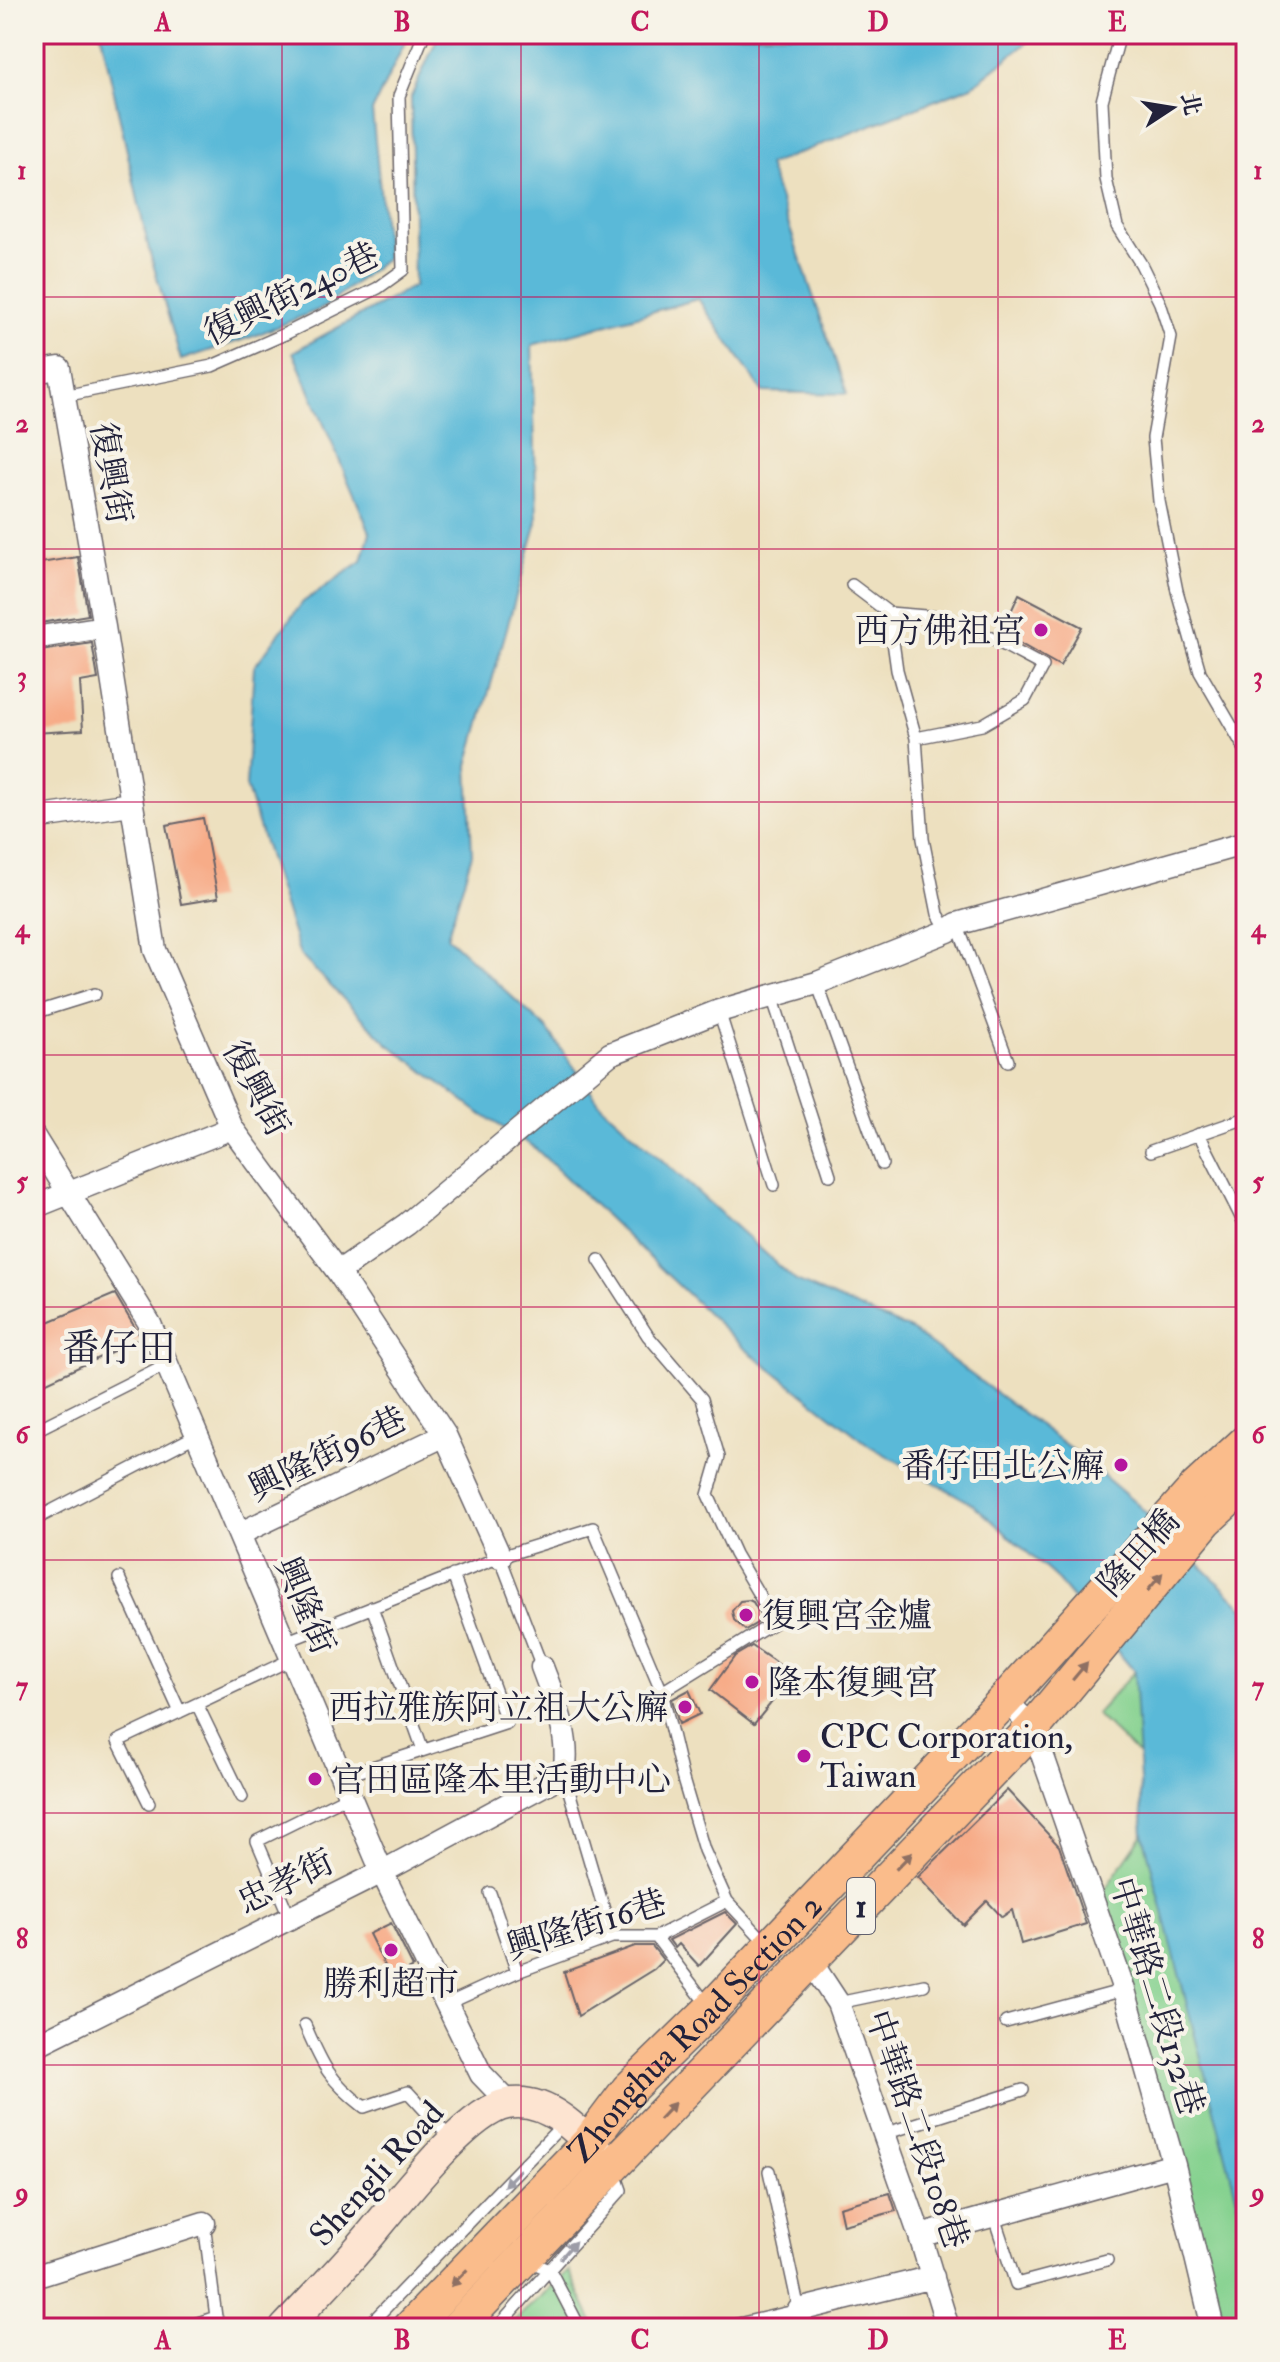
<svg xmlns="http://www.w3.org/2000/svg" width="1280" height="2362" font-family="'IM FELL Double Pica','Noto Serif TC',serif">
<style>
.green{fill:#86d290;stroke:#547a66;stroke-width:2}
.water{fill:#5ab9d8;stroke:#3e6e8a;stroke-width:2}
.building{fill:#f7ac88}
.lines{fill:none;stroke-linecap:round;stroke-linejoin:round}
.lane-casing{stroke:#696469;stroke-width:14}
.street-casing{stroke:#696469;stroke-width:25}
.secondary-casing{stroke:#696469;stroke-width:33}
.primary-casing{stroke:#696469;stroke-width:37}
.lane{stroke:#fff;stroke-width:11}
.street{stroke:#fff;stroke-width:22}
.secondary{stroke:#fde4d1;stroke-width:30}
.primary{stroke:#fabc8b;stroke-width:34}
.oneway{fill:#8e6f63}
.oneway2{fill:#9c9ca7}
.grid{fill:none;stroke:#c2185b;stroke-width:2;stroke-opacity:0.55}
.poi-dot{fill:#b5179e;stroke:#f7f3e8;stroke-width:3}
.labels{text-anchor:middle;stroke-width:8;stroke-linejoin:round;paint-order:stroke}
.shield{fill:#f7f3e8;stroke:#62616f;stroke-width:2}
.shield-label{font-size:32px;font-weight:bold;fill:#22223b}
.street-label{font-size:34px;fill:#22223b;stroke:#f7f3e8}
.poi-label{font-size:34px;fill:#22223b;stroke:#f7f3e8;text-anchor:start}
.quarter-label{font-size:38px;fill:#22223b;stroke:#f7f3e8}
.neatline{fill:none;stroke:#c2185b;stroke-width:3}
.grid-label{font-size:26px;text-anchor:middle;font-weight:bold;fill:#c2185b}
</style>
<rect width="100%" height="100%" fill="#f7f3e8"/>
<filter id="ink" filterUnits="userSpaceOnUse"><feTurbulence type="fractalNoise" baseFrequency=".0125" numOctaves="2"/><feDisplacementMap in="SourceGraphic" scale="16" xChannelSelector="R" yChannelSelector="G"/><feConvolveMatrix kernelMatrix="1 2 1 2 8 2 1 2 1" color-interpolation-filters="sRGB"/></filter>
<filter id="wash" filterUnits="userSpaceOnUse"><feTurbulence type="fractalNoise" baseFrequency=".006" numOctaves="4" result="noise"/><feDisplacementMap in="SourceGraphic" scale="32" xChannelSelector="R" yChannelSelector="G"/><feGaussianBlur stdDeviation="1.8" result="paint"/><feColorMatrix in="noise" values="0 0 0 0 0 0 0 0 0 0 0 0 0 0 0 0 0 1.4 0 .05"/><feComposite in="paint" operator="in"/></filter>
<g filter="url(#wash)">
<rect width="100%" height="100%" fill="#ede0bf"/>
<path class="green" d="M1244,1608L1246,2328H1213L1124,1990L1103,1892L1143,1834L1140,1757L1096,1714L1187,1612Z
M569,2271L596,2328H506Z"/>
<path class="water" d="M101,34H409L372,111L387,258L323,308L254,336L181,360L149,250Z
M439,34H1038L972,86L768,165L847,394L763,392L698,299L532,345L537,522L468,765L472,854L447,937L547,1029L601,1105L796,1281L913,1331L1078,1454L1139,1506L1244,1608L1246,2234L1143,1834L1134,1671L1054,1576L974,1505L870,1446L744,1348L534,1147L478,1112L387,1043L300,955L246,786L254,667L303,602L362,561L370,532L293,352L414,286L411,97Z"/>
<g id="blocks">
<path class="building" d="M78,557L88,615L34,624V564Z
M1019,594L1082,627L1060,666L1001,633Z
M92,643L98,679L80,682L83,730L34,733V652Z
M203,818L218,898L181,904L166,825Z
M115,1294L141,1338L34,1388V1328Z
M749,1600L753,1602L760,1614L757,1623L745,1630L734,1620L732,1611L740,1601Z
M752,1646L794,1675L754,1724L710,1690L735,1656Z
M689,1690L700,1714L679,1724L672,1699Z
M1007,1790L1059,1846L1086,1924L1021,1944L1012,1910L1002,1917L987,1901L963,1925L918,1877Z
M725,1912L737,1924L699,1966L679,1944L675,1948L669,1940Z
M391,1923L413,1967L391,1978L369,1934Z
M635,1946H652L663,1960L654,1969L578,2016L564,1972Z
M890,2193L896,2211L843,2225L839,2207Z"/>
</g>
</g>
<g filter="url(#ink)">
<use href="#blocks" fill-opacity="0" stroke="#696469" stroke-width="2"/>
<g class="lines">
<g class="lane-casing">
<path id="lane" d="M1120,34L1102,101L1106,179L1117,226L1141,264L1160,303L1171,337L1153,438L1159,501L1177,591L1200,672L1246,751
M64,396L212,366L285,334L378,288L403,270L399,96L424,34
M852,585L889,613L937,617L974,629L1043,666L1025,700L982,725L916,738
M889,613L897,670L916,738L923,839L938,914L948,931
M957,924L1008,1061
M817,983L882,1164
M772,996L830,1175
M719,1011L774,1185
M34,1013L95,994
M1199,1134L1243,1221
M1151,1151L1246,1118
M599,1260L648,1336L702,1399L719,1457L708,1495L735,1554L775,1622L662,1692
M34,1431L167,1364
M34,1520L197,1435
M500,1557L542,1667
M119,1578L180,1712
M372,1607L423,1750
M285,1642L500,1557L593,1528L662,1692L682,1776L704,1850L727,1901
M197,1704L242,1797
M564,1774L612,1937
M342,1777L507,1723L453,1575
M149,1803L118,1741L292,1659
M490,1893L517,1972
M289,1916L257,1841L350,1795
M656,1937L708,2006
M838,2003L924,1985
M447,2004L517,1972L612,1937H656L727,1901L767,1944
M1006,2022L1124,1990
M305,2025C323,2066 328,2079 364,2107L408,2092L452,2140
M884,2134L1023,2090
M993,2214L1016,2284L1107,2260
M204,2223L216,2317L223,2328
M528,2261L550,2270L580,2328
M183,2328L216,2317
M366,2328L565,2122
M497,2328L621,2190L615,2173
M721,2328L799,2310L769,2171"/>
</g>
<g class="street-casing">
<path id="street" d="M34,372L59,368L104,627L155,950L232,1128L338,1272L445,1435L500,1557
M34,638L104,627
M34,818L131,804
M34,1137L150,1324L382,1872L481,2074L509,2103
M34,1207L232,1128
M338,1272L407,1224L610,1054L719,1011L817,983L948,931L957,924L1246,843
M239,1534L445,1435
M1005,1700L1033,1728L1124,1990L1174,2165L1213,2328
M809,1959L838,2003L920,2236L948,2328
M34,2046L382,1872L564,1774C571,1737 555,1702 542,1667
M920,2236L1174,2165
M34,2277L204,2223
M799,2310L933,2277"/>
</g>
<g class="secondary-casing">
<path id="secondary" d="M285,2328C310,2301 336,2275 360,2247C391,2212 464,2112 507,2104C546,2096 580,2132 604,2158"/>
</g>
<g class="primary-casing">
<g id="primary">
<path id="s1" d="M410,2328L589,2142L628,2090L711,2009L1005,1700L1197,1487L1246,1442"/>
<path d="M457,2328L1033,1728L1206,1520L1246,1483"/>
</g>
</g>
<use href="#lane" class="lane"/>
<use href="#street" class="street"/>
<use href="#secondary" class="secondary"/>
<use href="#primary" class="primary"/>
</g>
<defs><path id="oneway-solid" d="M-6-.8H1V-3.2L6.5 0L1 3.2V.8H-6Z" transform="scale(2)"/></defs>
<g class="oneway">
<use href="#oneway-solid" transform="translate(1155 1582) rotate(-50)"/>
<use href="#oneway-solid" transform="translate(1080 1671) rotate(-50)"/>
<use href="#oneway-solid" transform="translate(904 1861) rotate(-46)"/>
<use href="#oneway-solid" transform="translate(667 2111) rotate(-47)"/>
<use href="#oneway-solid" transform="translate(459 2278) rotate(134)"/>
</g>
<g class="oneway2">
<use href="#oneway-solid" transform="translate(512 2178) rotate(134)"/>
<use href="#oneway-solid" transform="translate(568 2250) rotate(-49)"/>
</g>
</g>
<path class="grid" d="M282,34V2328M521,34V2328M759,34V2328M998,34V2328M34,297H1246M34,549H1246M34,802H1246M34,1055H1246M34,1307H1246M34,1560H1246M34,1813H1246M34,2065H1246"/>
<g class="poi-dot">
<circle cx="1041" cy="630" r="8"/>
<circle cx="1121" cy="1465" r="8"/>
<circle cx="746" cy="1615" r="8"/>
<circle cx="752" cy="1682" r="8"/>
<circle cx="685" cy="1707" r="8"/>
<circle cx="804" cy="1756" r="8"/>
<circle cx="315" cy="1779" r="8"/>
<circle cx="391" cy="1950" r="8"/>
</g>
<g class="labels">
<rect class="shield" x="847" y="1878" width="28" height="56" rx="6"/>
<g class="shield-label">
<text x="861" y="1917">1</text>
</g>
<g class="street-label">
<text transform="translate(291 293) rotate(-26)" y="12">復興街240巷</text>
<text transform="translate(112 473) rotate(80)" y="12">復興街</text>
<text transform="translate(257 1088) rotate(62)" y="12">復興街</text>
<text transform="translate(327 1453) rotate(-26)" y="12">興隆街96巷</text>
<text transform="translate(1138 1552) rotate(-48)" y="12">隆田橋</text>
<text transform="translate(306 1605) rotate(67)" y="12">興隆街</text>
<text transform="translate(285 1881) rotate(-26)" y="12">忠孝街</text>
<text transform="translate(586 1924) rotate(-17)" y="12">興隆街16巷</text>
<text transform="translate(1158 1996) rotate(73)" y="12">中華路二段132巷</text>
<text dy="12" stroke="none"><textPath href="#s1" startOffset="414">Zhonghua Road Section 2</textPath></text>
<text transform="translate(918 2129) rotate(71)" y="12">中華路二段108巷</text>
<text transform="translate(376 2173) rotate(-48)" y="12">Shengli Road</text>
</g>
<g class="poi-label">
<text x="1025" y="642" text-anchor="end">西方佛祖宮</text>
<text x="1105" y="1477" text-anchor="end">番仔田北公廨</text>
<text x="762" y="1627">復興宮金爐</text>
<text x="768" y="1694">隆本復興宮</text>
<text x="669" y="1719" text-anchor="end">西拉雅族阿立祖大公廨</text>
<text x="820" y="1748">CPC Corporation,<tspan x="820" dy="39">Taiwan</tspan></text>
<text x="331" y="1791">官田區隆本里活動中心</text>
<text x="391" y="1995" text-anchor="middle">勝利超市</text>
</g>
<g class="quarter-label">
<text x="119" y="1361">番仔田</text>
</g>
</g>
<rect width="1280" height="2362" fill="none" stroke="#f7f3e8" stroke-width="88"/>
<g transform="translate(1172 108) rotate(78)" stroke="#f7f3e8" stroke-width="6" paint-order="stroke">
<path d="M0-6L14 30L0 20L-14 30Z" fill="#22223b"/>
<text y="-12" font-size="22" font-weight="bold" text-anchor="middle" fill="#22223b">北</text>
</g>
<rect x="44" y="44" width="1192" height="2274" class="neatline"/>
<g class="grid-label">
<text x="163" y="31">A</text>
<text x="402" y="31">B</text>
<text x="640" y="31">C</text>
<text x="878" y="31">D</text>
<text x="1117" y="31">E</text>
<text x="22" y="179">1</text>
<text x="1258" y="179">1</text>
<text x="22" y="432">2</text>
<text x="1258" y="432">2</text>
<text x="22" y="685">3</text>
<text x="1258" y="685">3</text>
<text x="22" y="937">4</text>
<text x="1258" y="937">4</text>
<text x="22" y="1190">5</text>
<text x="1258" y="1190">5</text>
<text x="22" y="1443">6</text>
<text x="1258" y="1443">6</text>
<text x="22" y="1695">7</text>
<text x="1258" y="1695">7</text>
<text x="22" y="1948">8</text>
<text x="1258" y="1948">8</text>
<text x="22" y="2201">9</text>
<text x="1258" y="2201">9</text>
<text x="163" y="2349">A</text>
<text x="402" y="2349">B</text>
<text x="640" y="2349">C</text>
<text x="878" y="2349">D</text>
<text x="1117" y="2349">E</text>
</g>
</svg>
